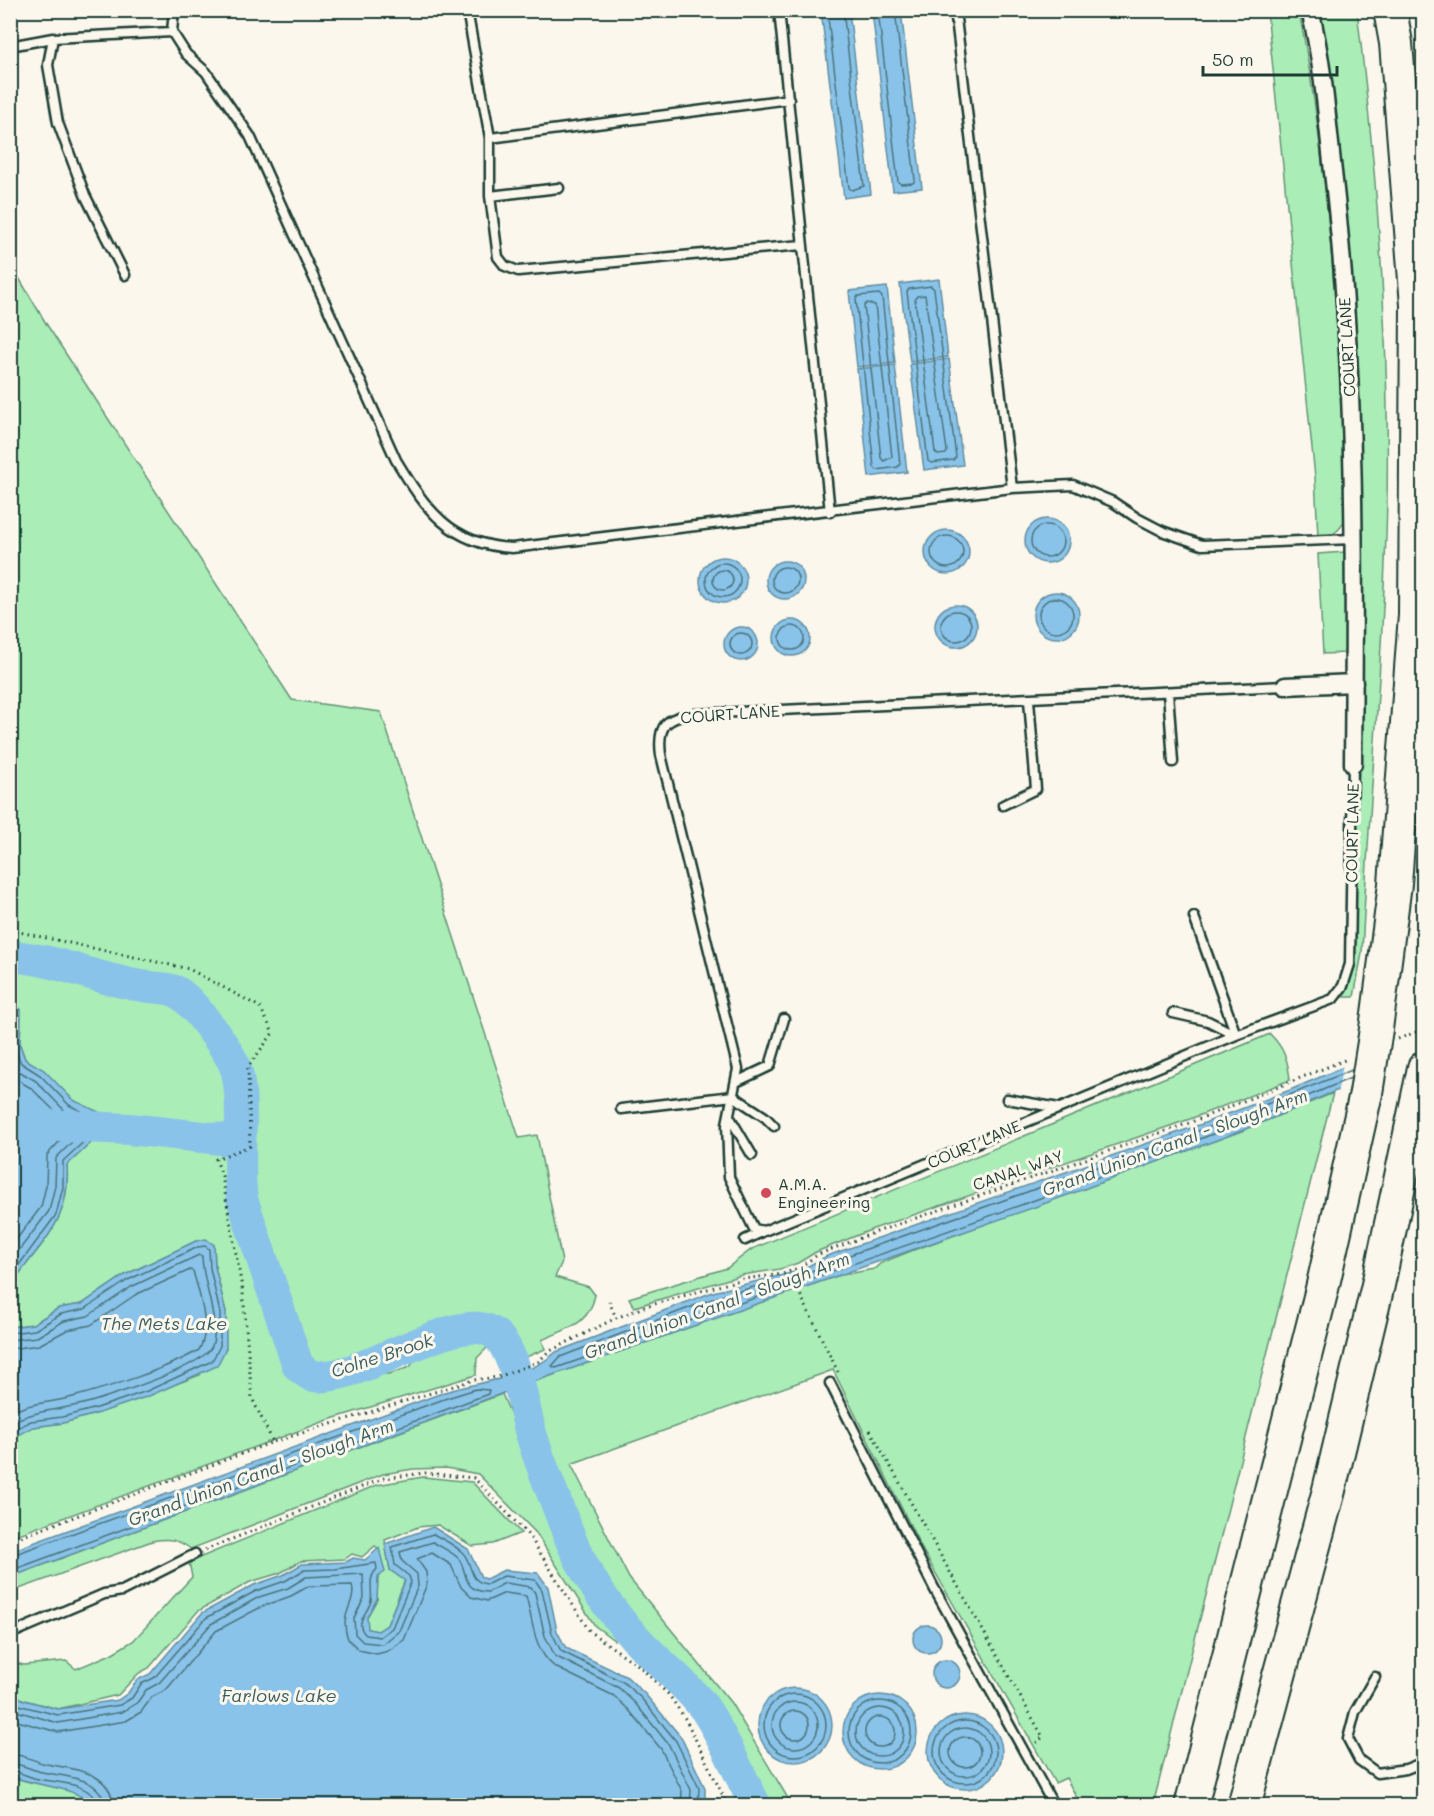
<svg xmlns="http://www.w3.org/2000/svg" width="1434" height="1816" font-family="Mali,sans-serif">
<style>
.green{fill:#aaedb7;stroke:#649576;stroke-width:1.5}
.water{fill:#8ac3e9;stroke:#5f8da1;stroke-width:1.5}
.pier{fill:#fbf7ec}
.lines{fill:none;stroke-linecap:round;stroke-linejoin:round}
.shore{stroke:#4a737c;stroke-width:1.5}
.river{stroke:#8ac3e9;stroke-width:32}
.service-casing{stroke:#1f3d34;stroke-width:13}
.minor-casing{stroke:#1f3d34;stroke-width:21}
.motorway-casing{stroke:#1f3d34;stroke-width:36}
.path{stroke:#1f3d34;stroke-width:3;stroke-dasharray:1.5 4.5;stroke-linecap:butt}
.service{stroke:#fbf7ec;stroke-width:8}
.minor{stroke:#fbf7ec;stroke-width:16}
.motorway{stroke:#fbf7ec;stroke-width:32}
.motorway-bridge-casing{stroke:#1f3d34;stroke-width:36;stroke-linecap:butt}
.motorway-bridge{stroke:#fbf7ec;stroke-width:32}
.poi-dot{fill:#d1495b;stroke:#fbf7ec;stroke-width:2}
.labels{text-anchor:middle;stroke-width:6;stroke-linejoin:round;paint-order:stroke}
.street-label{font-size:16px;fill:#1f3d34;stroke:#fbf7ec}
.poi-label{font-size:16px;fill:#1f3d34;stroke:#fbf7ec;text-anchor:start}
.water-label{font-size:18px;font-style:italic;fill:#3a5e61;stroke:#fbf7ec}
</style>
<rect width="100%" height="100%" fill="#fbf7ec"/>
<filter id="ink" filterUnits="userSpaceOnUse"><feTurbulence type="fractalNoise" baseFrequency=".0167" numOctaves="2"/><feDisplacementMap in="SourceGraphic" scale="12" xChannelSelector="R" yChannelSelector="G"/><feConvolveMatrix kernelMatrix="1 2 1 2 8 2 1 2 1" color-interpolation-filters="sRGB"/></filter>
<g filter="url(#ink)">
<path class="green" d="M1267,11H1299C1331,177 1340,348 1346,517C1340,532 1333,536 1318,537L1315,477Z
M1313,11H1357C1377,173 1390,334 1387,498C1384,650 1369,801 1362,953L1354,997H1341L1353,967L1362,654L1356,522Z
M10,263L47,325L292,700L381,712L519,1138L537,1135L562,1262L555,1277L589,1287L595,1295C589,1325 568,1328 542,1340L545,1349L519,1360L506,1331L484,1323L452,1327L382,1355L327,1372L312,1373L300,1363L245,1199L241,1173L244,1108L240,1070L199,1006L178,988L102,975L70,963L11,952Z
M1345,552V653L1323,654L1318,554Z
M11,959L66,968L102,982L175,994L195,1010L233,1070L239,1106L236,1136C186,1130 126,1132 82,1106C61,1093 49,1073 25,1059L20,1045L21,1010L11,996Z
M1270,1034C1284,1048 1288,1060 1290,1080L1190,1119L873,1229L816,1252L798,1263L780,1269L742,1275L634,1307L629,1298L727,1268L752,1249Z
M1333,1093L1153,1805H1081L1066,1778L1055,1783L922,1549L833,1370L571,1464L629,1578L731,1703L792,1805H758L706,1708L628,1627L595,1584L576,1550L553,1490L530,1383L837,1276L874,1269L881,1263L911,1251L1244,1130Z
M126,1133L236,1144L234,1172L237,1191L264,1281L295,1370L312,1381L356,1374H389L410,1367C426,1337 461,1331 491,1339L490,1345L477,1358L476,1375L328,1420L11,1537V1439L33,1427L63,1423L99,1413L200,1375L226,1312L215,1267L214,1245L196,1241L125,1275L82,1304L59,1308L33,1324L11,1327V1276L17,1277C46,1237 71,1218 67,1165L94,1140L115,1138Z
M502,1394L567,1547L593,1593L623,1635L614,1640L595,1626L536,1533L478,1474L446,1468L413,1469L383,1474L191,1549C177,1539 169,1538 152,1541L11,1592V1577Z
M423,1477L472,1482L521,1533L493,1544L472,1546L438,1525L418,1527L385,1540L390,1570L405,1580L387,1625L378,1631L367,1629V1617L377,1599L379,1549L375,1546L362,1557L352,1554L345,1559L301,1561L280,1573L250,1582L198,1611L149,1668L139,1673L118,1695L58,1709L24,1700L11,1693V1662L24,1665L66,1661L76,1669L111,1654L133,1641L192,1577L189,1562L377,1485Z
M11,1776C35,1787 77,1785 92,1805L15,1806L11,1802Z"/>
<path class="water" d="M821,11H849L871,194L844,198Z
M872,11H901L922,188L893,191Z
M939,279L948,357L910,362L900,284Z
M887,287L895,363L857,367L849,291Z
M949,359L963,465L924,470L910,364Z
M895,365L907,472L869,477L857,369Z
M1025 541a22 22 0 1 1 44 0a22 22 0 1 1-44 0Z
M925 552a22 22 0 1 1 44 0a22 22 0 1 1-44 0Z
M700 580a23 23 0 1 1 46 0a23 23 0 1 1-46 0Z
M766 580a19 19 0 1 1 38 0a19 19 0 1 1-38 0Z
M1033 615a23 23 0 1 1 46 0a23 23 0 1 1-46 0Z
M935 626a21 21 0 1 1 42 0a21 21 0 1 1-42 0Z
M774 638a18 18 0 1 1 36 0a18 18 0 1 1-36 0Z
M724 644a17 17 0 1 1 34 0a17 17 0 1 1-34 0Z
M10,996L21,1010L20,1045L25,1059L44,1070L73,1100L122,1123L126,1133L115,1138L94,1140L67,1165C70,1220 47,1235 17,1277L10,1276Z
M1423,1033V1054L1244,1130L1035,1207L530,1383L11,1577V1551L445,1392C483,1380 525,1380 556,1352L713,1292L799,1271L827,1256L1202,1124L1290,1090Z
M206,1239L214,1245L215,1267L226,1312V1348L217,1366L149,1396L99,1413L63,1423L33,1427L11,1439V1327L33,1324L59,1308L82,1304L125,1275L196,1241Z
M433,1527L468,1549L481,1577L486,1579L504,1570L538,1573L548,1587L557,1631L566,1648L627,1677L645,1694L681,1737L705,1788V1805L92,1806C77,1785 35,1787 11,1776V1693L24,1700L58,1709L118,1700L128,1693L137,1680L150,1674L202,1613L254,1585L283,1575L302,1564L346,1562L353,1558L365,1560L379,1548L385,1572L378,1577L377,1599L367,1617L368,1629L378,1631L387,1625L405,1581L390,1570L385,1544Z
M913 1639a14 14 0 1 1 28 0a14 14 0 1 1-28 0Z
M932 1674a14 14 0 1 1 28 0a14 14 0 1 1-28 0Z
M758 1725a37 37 0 1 1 74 0a37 37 0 1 1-74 0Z
M843 1732a37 37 0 1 1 74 0a37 37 0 1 1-74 0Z
M928 1752a37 37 0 1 1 74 0a37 37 0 1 1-74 0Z"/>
<path class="pier" d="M1424,1030V1057L1337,1094L1343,1065Z"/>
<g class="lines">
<path class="shore" d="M827,10L849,188L852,190L864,186L843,10
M878,10L898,182L901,184L913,183L915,180L895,10
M931,286L934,289L956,457L953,460L931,463L928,461L907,292L909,289Z
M879,294L882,297L900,464L898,467L877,470L874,467L856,299L858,296Z
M925,295L947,451L946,454L938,455L935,452L915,299L917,296Z
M867,303L875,305L892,457L884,461L881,458L864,306Z
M1031 541a16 16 0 1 1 32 0a16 16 0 1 1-32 0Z
M931 552a16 16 0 1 1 32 0a16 16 0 1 1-32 0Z
M706 580a17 17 0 1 1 34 0a17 17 0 1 1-34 0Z
M772 580a13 13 0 1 1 26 0a13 13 0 1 1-26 0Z
M713 580a10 10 0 1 1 20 0a10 10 0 1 1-20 0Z
M1039 615a17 17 0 1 1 34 0a17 17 0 1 1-34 0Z
M941 626a15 15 0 1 1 30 0a15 15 0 1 1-30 0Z
M780 638a12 12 0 1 1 24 0a12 12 0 1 1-24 0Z
M730 644a11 11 0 1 1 22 0a11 11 0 1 1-22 0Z
M10,1006L15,1012L14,1047L21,1063L40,1075L69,1105L117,1129L113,1132L91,1135L63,1161V1187L56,1215L16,1269L10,1270
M10,1059L17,1070L36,1081L64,1110L88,1126L56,1158L55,1186L49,1211L10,1262
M10,1076L31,1088L72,1128L47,1155L46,1186L41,1207L10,1248
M1351,1078C1173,1154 990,1216 807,1280L803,1278L804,1275L830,1262L1204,1129L1352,1070
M779,1284L782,1286L780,1289L556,1368L552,1366L560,1357L715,1298L757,1286Z
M10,1333L35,1330L61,1314L85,1309L128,1280L198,1247L205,1246L209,1249L210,1268L220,1313V1346L212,1361L147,1391L97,1408L62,1417L31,1421L10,1432
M10,1340L37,1337L64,1321L88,1316L131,1287L199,1255L202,1256C202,1283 221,1322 212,1346C204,1366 116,1394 94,1401C66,1410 36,1409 10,1423
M10,1349L39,1345L67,1330L91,1325L135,1295L190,1270L193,1271C199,1293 212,1329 199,1350C167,1369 110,1387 73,1397C51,1403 30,1402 10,1413
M10,1556L447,1398L476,1389L489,1390L488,1394L10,1571
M764 1725a31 31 0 1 1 62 0a31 31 0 1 1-62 0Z
M10,1700L22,1706L58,1715L120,1705L132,1698L141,1684L154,1678L206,1618L256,1591L285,1581L304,1570L335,1569L376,1563L377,1569C367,1579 373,1588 371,1601C368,1613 353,1623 366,1635L380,1637L392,1628L411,1582L409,1576L395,1565L392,1547L433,1534C443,1539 454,1545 462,1552C474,1563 467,1583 488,1584L504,1576L535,1580L542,1590L552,1633L561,1651L623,1682L641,1698L676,1741L699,1788L698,1806
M849 1732a31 31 0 1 1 62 0a31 31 0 1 1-62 0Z
M772 1725a23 23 0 1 1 46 0a23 23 0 1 1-46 0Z
M856 1732a24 24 0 1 1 48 0a24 24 0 1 1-48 0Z
M10,1709L58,1723L122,1712L137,1703L146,1690L159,1683L211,1624L259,1597L288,1588L306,1577L363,1574L364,1598L354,1618L355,1634L363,1642L383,1644L399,1631L418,1586L417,1574L402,1561L400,1552L433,1542C441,1547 452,1552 458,1558C469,1571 460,1591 488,1592L505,1583L531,1587L535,1593L545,1636L555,1656L619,1688L635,1703L669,1745L691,1790L690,1806
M781 1725a14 14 0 1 1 28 0a14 14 0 1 1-28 0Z
M865 1732a15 15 0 1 1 30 0a15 15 0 1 1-30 0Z
M10,1719L58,1732L126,1721L141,1712L152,1697L166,1690L216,1631L263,1606L291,1596L309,1586L352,1585C357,1604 338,1613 348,1639L359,1650L377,1654L388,1651L404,1640L427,1584L426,1572L417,1559L432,1553L451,1565L461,1587L471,1597L487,1601L505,1593L526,1596C533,1620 533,1651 555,1667L614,1696L628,1709L661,1749L682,1791L681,1806
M934 1752a31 31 0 1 1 62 0a31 31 0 1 1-62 0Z
M941 1752a24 24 0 1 1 48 0a24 24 0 1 1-48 0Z
M950 1752a15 15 0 1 1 30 0a15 15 0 1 1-30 0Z
M10,1754C22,1754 32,1760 42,1763C68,1769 112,1769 113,1806
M10,1763C21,1764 32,1770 42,1772C63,1777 103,1776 104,1806
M10,1771C20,1772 29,1777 38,1779C56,1783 94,1782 97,1806"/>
<path class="river" d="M10,956C57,959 98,980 143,986C153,988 170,987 179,993C194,1003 233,1055 237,1072C246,1114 236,1157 242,1199L298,1366C302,1369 308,1375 313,1376C358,1383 453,1312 490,1331C515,1343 523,1405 530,1430C539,1462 553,1493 564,1523C582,1572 611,1615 648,1651C667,1670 689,1687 705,1709C723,1735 740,1777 756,1806
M10,1094L42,1125L129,1129L239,1141"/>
<g class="service-casing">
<path id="service" d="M174,10L172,32L186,54L206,72L250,136L396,460C425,508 450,545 512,548L1012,488L955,10
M467,10L490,138V196L498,257L505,266L518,271L802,245
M779,10L830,512
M53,38L48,65L58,123L85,195L125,275
M10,46L53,38L172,32
M490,138L789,99
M490,196L559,188
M1012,488L1073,485L1113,502L1137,518L1162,531L1202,545L1353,539
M1285,686L695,714C666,717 657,725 661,755L738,1069L727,1124L729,1177L754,1229L764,1231L1236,1035L1333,999L1343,986L1350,964L1353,764
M1168,692L1173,762
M1003,805L1036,789L1029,700
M1194,917L1236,1035
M1173,1013L1208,1021L1236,1035
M736,1082L770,1066L784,1019
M1007,1099L1059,1108
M621,1109L733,1096L765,1117L774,1126
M729,1116L752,1155
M745,1240L762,1232
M830,1383L934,1588L1054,1806
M10,1634L104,1594L122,1591L195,1554
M1375,1677L1355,1712L1348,1739L1359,1760L1377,1773L1406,1769L1424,1762"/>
</g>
<g class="minor-casing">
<path id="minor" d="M1310,10C1323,63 1327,118 1333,172C1356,368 1355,567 1353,764
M1285,686L1354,683"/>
</g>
<g class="motorway-casing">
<path id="motorway" d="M1376,1029L1395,884L1415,615L1417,305L1396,43L1390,10
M1191,1806L1322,1289L1366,1093
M1244,1806L1329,1490L1378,1285L1424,1068"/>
</g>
<path class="path" d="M10,930L189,969L260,1007L273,1033L248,1067L250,1146L216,1159L222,1176L243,1293L252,1398L273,1442
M1398,1039L1424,1029
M798,1290L838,1372
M609,1301L616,1318
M870,1430L1043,1737L1035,1744
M10,1541L273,1442L473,1380L498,1377L538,1362L548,1352L616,1318L644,1307L743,1279L783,1274L798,1268L819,1254L876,1232L1189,1123L1347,1059
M205,1550L384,1478L425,1473L474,1478L530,1537L590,1632L638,1665L669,1695L686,1720L728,1806"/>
<use href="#service" class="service"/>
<use href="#minor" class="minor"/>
<use href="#motorway" class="motorway"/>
<g class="motorway-bridge-casing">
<path id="motorway-bridge" d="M1366,1093L1376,1029"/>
</g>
<use href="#motorway-bridge" class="motorway-bridge"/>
</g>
</g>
<circle class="poi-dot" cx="766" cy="1193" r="6"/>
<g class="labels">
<g class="street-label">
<text transform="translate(1347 347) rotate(-93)" y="6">COURT LANE</text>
<text transform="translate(730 714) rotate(-4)" y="6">COURT LANE</text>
<text transform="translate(1352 833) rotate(-89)" y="6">COURT LANE</text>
<text transform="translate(974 1144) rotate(-23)" y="6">COURT LANE</text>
<text transform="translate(1018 1170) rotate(-19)" y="6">CANAL WAY</text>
</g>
<g class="poi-label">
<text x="778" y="1190">A.M.A.<tspan x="778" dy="18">Engineering</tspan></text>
</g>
<g class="water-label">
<text transform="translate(1175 1143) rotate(-20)" y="6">Grand Union Canal - Slough Arm</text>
<text transform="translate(717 1306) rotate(-20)" y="6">Grand Union Canal - Slough Arm</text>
<text x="164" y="1330">The Mets Lake</text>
<text transform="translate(382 1356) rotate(-18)" y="6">Colne Brook</text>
<text transform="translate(261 1473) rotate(-20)" y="6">Grand Union Canal - Slough Arm</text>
<text x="279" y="1702">Farlows Lake</text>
</g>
</g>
<rect width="1434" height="1816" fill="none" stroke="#fbf7ec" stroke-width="36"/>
<rect x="18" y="18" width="1398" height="1780" fill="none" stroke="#1f3d34" stroke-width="2" filter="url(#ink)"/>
<path d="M1203 66v9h134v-9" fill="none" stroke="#1f3d34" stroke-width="3"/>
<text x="1212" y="66" font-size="18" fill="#1f3d34" stroke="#fbf7ec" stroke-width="4.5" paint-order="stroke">50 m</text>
</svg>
